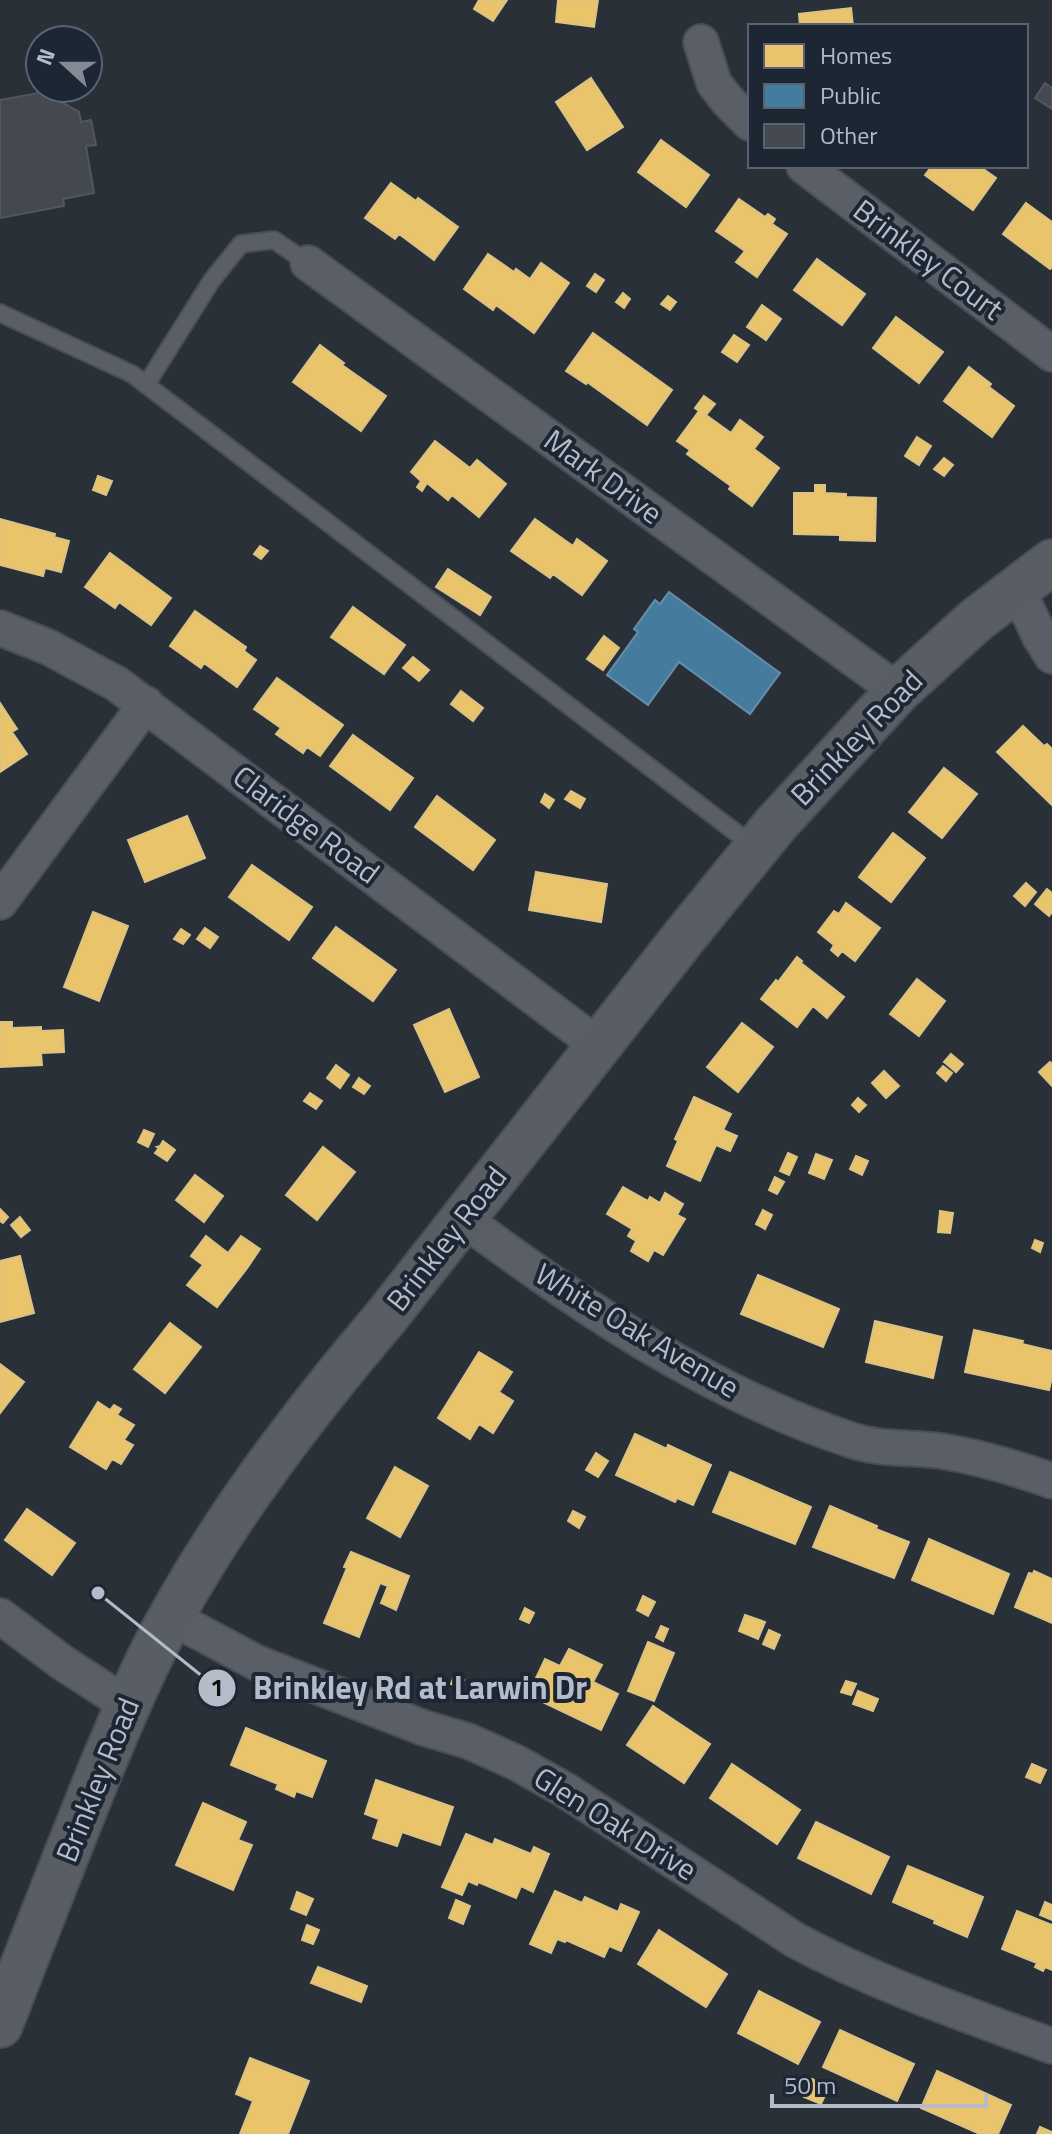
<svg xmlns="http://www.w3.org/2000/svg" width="1052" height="2134" font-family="'Titillium Web',sans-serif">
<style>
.homes{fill:#e9c46a;stroke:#d9c286;stroke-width:2}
.public{fill:#457b9d;stroke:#668eaa;stroke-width:2}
.building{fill:#444950;stroke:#52575f;stroke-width:2}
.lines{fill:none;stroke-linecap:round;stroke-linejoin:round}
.service-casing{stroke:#484c53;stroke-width:20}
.minor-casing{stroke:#484c53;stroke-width:38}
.secondary-casing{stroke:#484c53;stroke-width:48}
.service{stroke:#5a5e66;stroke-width:16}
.minor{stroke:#5a5e66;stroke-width:34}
.secondary{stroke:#595d64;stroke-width:44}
.labels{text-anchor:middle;stroke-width:8;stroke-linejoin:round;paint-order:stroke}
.street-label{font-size:30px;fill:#b4bcc9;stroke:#1d2633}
.leader{fill:none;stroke:#b4bcc9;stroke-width:3}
.callout-dot{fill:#b4bcc9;stroke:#1d2633;stroke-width:3}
.mark-label{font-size:24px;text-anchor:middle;font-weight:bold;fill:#111}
.callout-label{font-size:32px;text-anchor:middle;font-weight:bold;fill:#b4bcc9;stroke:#1d2633;stroke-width:8;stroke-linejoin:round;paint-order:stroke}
</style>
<rect width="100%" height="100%" fill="#2a3038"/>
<path class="homes" d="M479,0H507L493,21L474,9Z
M558,0H598L594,27L556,22Z
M851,8L853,26H800L799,14Z
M591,78L623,127L587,150L556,102Z
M661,140L709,175L686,207L638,172Z
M932,166H979L996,178L973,210L925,175Z
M391,183L416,201L418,198L458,227L434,260L399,234L395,239L365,218Z
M739,199L765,217L768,214L775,219L772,224L787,234L757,277L736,262L745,251L716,231Z
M1026,203L1052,222V267L1050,269L1003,234Z
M488,254L514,272L516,269L530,279L541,263L569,283L534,333L496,305L493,310L464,289Z
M817,259L865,294L842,325L794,290Z
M595,274L604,280L596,292L587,286Z
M623,293L630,299L624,308L616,302Z
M668,296L676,302L670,310L661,304Z
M762,305L781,319L766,340L747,327Z
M896,317L943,352L919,383L873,348Z
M593,333L672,390L647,425L587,382L586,384L566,371Z
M734,335L749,345L737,362L722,352Z
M320,345L344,363L342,365L386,396L361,431L293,382Z
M969,367L991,384L989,387L1014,406L992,437L944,401Z
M704,396L715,404L706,415L731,433L740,420L763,437L754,449L779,468L752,506L729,489L731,486L687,454L690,450L677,441L699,411L695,408Z
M917,437L931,446L919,465L905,456Z
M435,441L470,468L477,460L506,484L479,517L452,495L448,500L427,483L422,491L417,487L421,481L411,472Z
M944,458L953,465L944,476L934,469Z
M98,476L112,481L106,495L93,490Z
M815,485H825V493L846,494V497L876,498L875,541L840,540V535L794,534V493H815Z
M0,519L55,534L54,537L69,541L61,572L45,568L43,576L0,565Z
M535,519L573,546L577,539L607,561L582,595L553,574L550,578L511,551Z
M260,546L268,551L261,559L254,554Z
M110,553L171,598L151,625L119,602L115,608L85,587Z
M448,569L491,597L480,615L436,587Z
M353,607L405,645L384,674L331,637Z
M195,611L246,647L244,651L256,660L237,687L204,663L201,668L170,646Z
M604,636L619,648L603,670L587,659Z
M413,657L429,670L419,681L403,668Z
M277,678L343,725L320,756L307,747L303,753L276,734L281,728L254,709Z
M461,691L483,708L473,721L451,704Z
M0,703L17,729L12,732L27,754L0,772Z
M1023,726L1044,746L1047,744L1052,749V805L997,752Z
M353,735L413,778L390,810L330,766Z
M944,768L977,794L942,838L909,812Z
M571,791L585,799L580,808L565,799Z
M545,794L554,800L549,808L541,802Z
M437,796L495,840L473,870L415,827Z
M187,816L205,858L145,882L128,840Z
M893,833L925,858L891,902L859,877Z
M252,865L312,907L289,940L229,897Z
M536,872L607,884L601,922L529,910Z
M1026,883L1036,892L1025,906L1014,896Z
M1047,889L1052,893V912L1049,916L1035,904Z
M846,903L880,928L855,961L842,951L838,956L831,950L834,945L818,932L834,911L839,914Z
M93,912L128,926L99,1001L64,987Z
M336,927L396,970L373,1001L313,958Z
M205,928L218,937L210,948L197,939Z
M181,929L190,935L183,944L174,939Z
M797,957L802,961L801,963L844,997L827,1018L813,1006L797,1027L761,999L776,980L778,982Z
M917,979L945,1001L919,1036L890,1014Z
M449,1009L479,1077L445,1092L414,1025Z
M0,1022H12V1028L41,1027V1031L63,1030L64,1052L41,1053L42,1065L0,1067Z
M742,1023L773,1047L738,1092L707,1067Z
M951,1054L963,1064L956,1072L944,1062Z
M1050,1062L1052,1064V1086L1039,1072Z
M336,1065L349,1075L340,1088L327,1078Z
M943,1066L952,1073L946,1081L937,1073Z
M884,1071L899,1086L886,1098L872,1083Z
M359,1078L370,1086L364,1094L353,1087Z
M310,1093L322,1101L316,1109L304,1101Z
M694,1097L731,1114L723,1130L737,1136L730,1151L716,1145L700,1181L667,1166L678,1141L675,1139Z
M858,1098L866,1105L859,1112L852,1105Z
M144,1130L154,1134L148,1147L138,1142Z
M163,1141L175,1150L167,1161L155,1153L159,1148L157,1147L160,1146Z
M323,1147L355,1172L317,1220L286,1195Z
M788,1153L797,1157L789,1175L780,1171Z
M816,1154L832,1160L824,1179L809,1173Z
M856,1156L868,1161L862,1175L850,1169Z
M195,1175L223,1196L204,1222L176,1200Z
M775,1177L784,1182L777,1194L769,1190Z
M623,1187L648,1201L650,1197L660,1203L665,1193L683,1204L677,1215L685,1219L663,1255L654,1250L648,1261L631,1251L636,1241L628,1236L632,1229L607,1214Z
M0,1209L8,1217L3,1223L0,1221Z
M763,1210L772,1215L765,1229L756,1224Z
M940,1211L953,1213L950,1233L938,1232Z
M20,1217L30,1230L21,1237L11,1225Z
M206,1236L228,1253L241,1236L260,1249L248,1267L217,1307L187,1285L203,1265L191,1256Z
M1035,1240L1043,1243L1040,1252L1032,1248Z
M20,1256L34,1313L0,1322V1261Z
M758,1275L839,1309L823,1347L741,1314Z
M875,1321L942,1337L933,1378L866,1362Z
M170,1323L201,1347L165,1393L134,1369Z
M974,1330L1023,1341L1022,1344L1052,1351V1377L1049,1390L965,1372Z
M479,1352L512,1372L499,1392L513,1401L493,1433L479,1424L470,1439L438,1418Z
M0,1364L24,1382L0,1413Z
M98,1402L110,1410L114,1405L121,1409L117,1415L134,1425L124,1440L133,1445L121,1464L112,1459L106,1469L70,1447Z
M635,1434L667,1449L668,1445L711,1465L693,1505L677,1498L675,1502L616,1475Z
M596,1453L608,1461L598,1477L586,1470Z
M395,1467L428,1486L400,1537L367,1518Z
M730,1472L811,1507L795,1544L713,1512Z
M830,1506L877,1526L876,1529L909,1542L894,1578L813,1547Z
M27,1509L75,1543L52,1575L5,1540Z
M573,1511L585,1517L579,1528L568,1521Z
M929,1539L1009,1574L993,1614L912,1580Z
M351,1552L409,1576L396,1610L381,1603L388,1586L380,1583L359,1637L324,1623L347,1568L344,1567Z
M1034,1571L1052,1579V1623L1015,1607L1029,1573L1033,1574Z
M643,1596L655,1602L648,1616L637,1610Z
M525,1608L534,1613L529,1623L520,1619Z
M745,1615L765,1622L758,1639L739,1631Z
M661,1626L668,1629L663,1641L656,1637Z
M769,1630L780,1635L774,1649L763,1644Z
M648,1642L674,1653L654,1701L628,1691Z
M569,1649L602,1665L593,1682L618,1694L601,1730L528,1695L545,1659L560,1666Z
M454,1676L464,1680L460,1688L451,1684Z
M846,1681L856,1684L851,1695L841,1692Z
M858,1691L878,1699L873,1711L853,1704Z
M653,1706L710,1744L684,1783L627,1745Z
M246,1728L326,1761L312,1797L296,1791L294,1797L276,1789L278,1784L231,1765Z
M732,1764L800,1810L777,1844L710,1798Z
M1032,1764L1046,1770L1040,1783L1026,1777Z
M376,1780L453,1807L440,1845L402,1832L397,1846L373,1838L379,1819L365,1814Z
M203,1803L246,1822L238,1840L252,1845L233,1890L176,1865Z
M816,1822L889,1857L871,1894L798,1858Z
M466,1834L493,1845L495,1839L531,1854L534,1847L549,1854L533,1892L521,1886L516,1898L478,1882L477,1885L468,1881L462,1895L442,1887Z
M908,1866L983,1897L967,1937L934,1923L935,1920L893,1902Z
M555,1891L582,1903L585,1897L618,1912L621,1904L639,1912L621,1951L609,1946L604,1957L566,1940L565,1942L557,1939L551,1953L530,1944Z
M297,1892L313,1899L306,1915L291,1909Z
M456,1900L470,1906L463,1924L449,1918Z
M1045,1902L1052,1905V1920L1040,1915Z
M1017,1911L1052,1925V1970L1045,1967L1043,1971L1035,1967L1037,1963L1002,1949Z
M307,1925L319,1930L313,1944L302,1940Z
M659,1930L727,1974L706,2007L638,1964Z
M318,1967L367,1986L361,2002L311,1983Z
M759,1991L820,2022L798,2064L738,2033Z
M840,2030L914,2064L897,2101L823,2067Z
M250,2058L309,2081L288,2134H240L253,2101L236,2094Z
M937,2071L1011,2105L998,2134H980L921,2108Z
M812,2079L829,2087L821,2104L804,2097Z
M1040,2127L1052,2132V2134H1037Z"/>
<path class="public" d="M669,592L780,673L750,714L679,662L648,705L607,675L638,632L634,629L655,600L660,604Z"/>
<path class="building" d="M1045,83L1052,88V109L1035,98Z
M44,92L79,112L81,122L91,120L96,145L86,146L94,193L63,199L64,206L0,218V100Z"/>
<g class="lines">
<g class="service-casing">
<path id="service" d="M0,313L132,374L755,847
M146,385L212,280L241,244L274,240L308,263"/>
</g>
<g class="minor-casing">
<path id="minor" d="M701,42L714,83L727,100L750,123
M804,166L1052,354
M308,263L898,691
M1017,588L1040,637L1052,656
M0,628L48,647L117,684L599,1046
M0,902L146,704
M462,1218C582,1307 708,1393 851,1440C879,1450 911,1447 941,1451C979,1457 1016,1468 1052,1481
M0,1616L63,1663L128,1705
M171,1617L257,1663L424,1728L468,1741L517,1763L565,1790L795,1940C877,1984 965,2014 1052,2046"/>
</g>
<g class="secondary-casing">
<path id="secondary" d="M0,2025C33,1940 66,1855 100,1771C122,1719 143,1667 171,1617C231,1509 306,1411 386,1317L684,937L776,824L898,691L976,620L1052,562"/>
</g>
<use href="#service" class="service"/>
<use href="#minor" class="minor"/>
<use href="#secondary" class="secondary"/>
</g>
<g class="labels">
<g class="street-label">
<text transform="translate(928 260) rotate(37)" y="10">Brinkley Court</text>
<text transform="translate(603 477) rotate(36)" y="10">Mark Drive</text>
<text transform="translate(857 738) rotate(-46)" y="10">Brinkley Road</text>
<text transform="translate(306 825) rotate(37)" y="10">Claridge Road</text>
<text transform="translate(447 1239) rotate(-52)" y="10">Brinkley Road</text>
<text transform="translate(637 1331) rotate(31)" y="10">White Oak Avenue</text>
<text transform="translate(98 1780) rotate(-68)" y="10">Brinkley Road</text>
<text transform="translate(615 1824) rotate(32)" y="10">Glen Oak Drive</text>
</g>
</g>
<path class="leader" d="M98 1593L217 1688"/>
<g class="callout-dot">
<circle cx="98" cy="1593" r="8"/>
<circle cx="217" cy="1688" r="20"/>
</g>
<g class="mark-label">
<text x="217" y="1696">1</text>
</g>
<g class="callout-label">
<text x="420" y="1699">Brinkley Rd at Larwin Dr</text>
</g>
<rect x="748" y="24" width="280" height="144" fill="#1d2633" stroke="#59626f" stroke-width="2"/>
<rect x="764" y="44" width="40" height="24" fill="#e9c46a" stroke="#59626f" stroke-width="2"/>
<text x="820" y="64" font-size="24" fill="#b4bcc9">Homes</text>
<rect x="764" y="84" width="40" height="24" fill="#457b9d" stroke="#59626f" stroke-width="2"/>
<text x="820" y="104" font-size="24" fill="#b4bcc9">Public</text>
<rect x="764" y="124" width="40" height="24" fill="#444950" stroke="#59626f" stroke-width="2"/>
<text x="820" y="144" font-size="24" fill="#b4bcc9">Other</text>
<g transform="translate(64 64) rotate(291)"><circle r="38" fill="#1d2633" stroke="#59626f" stroke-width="2"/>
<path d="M0-6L14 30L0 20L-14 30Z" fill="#848b96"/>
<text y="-12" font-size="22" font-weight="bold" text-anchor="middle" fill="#b4bcc9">N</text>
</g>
<path d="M772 2094v12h214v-12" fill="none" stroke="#b4bcc9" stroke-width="4"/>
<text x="784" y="2094" font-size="24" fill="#b4bcc9" stroke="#1d2633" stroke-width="6" paint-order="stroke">50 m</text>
</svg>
